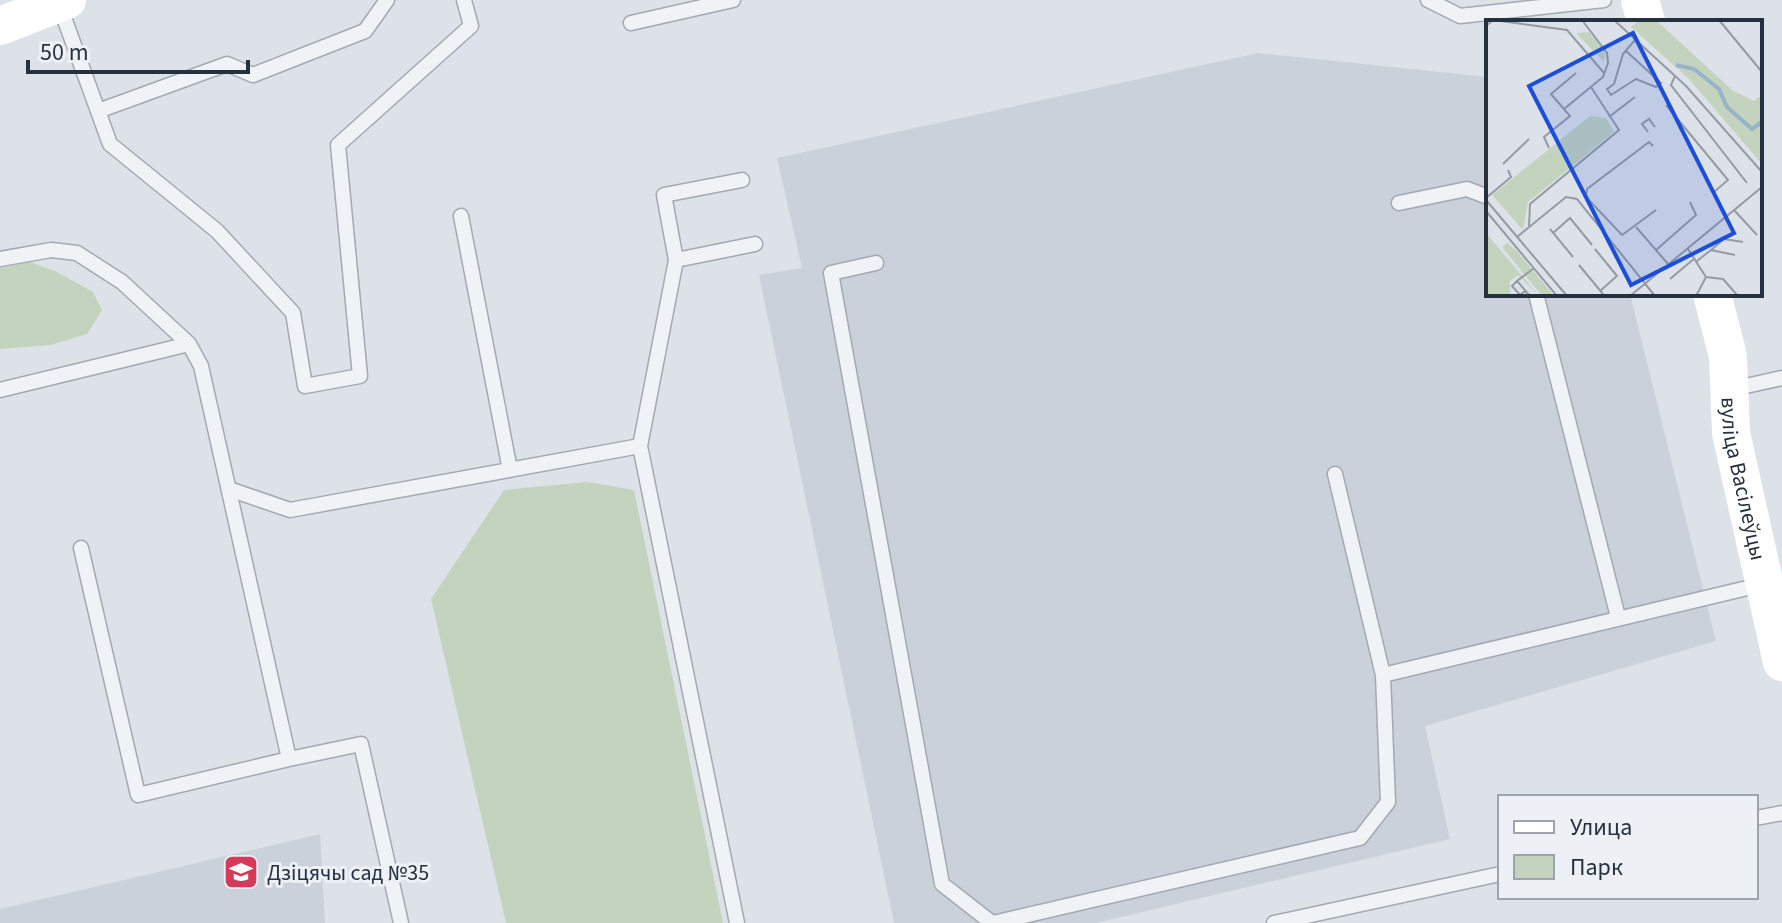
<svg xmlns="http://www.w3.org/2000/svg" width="1782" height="923" font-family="'Source Sans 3',sans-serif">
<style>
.built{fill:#cbd1da}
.green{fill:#c4d3be}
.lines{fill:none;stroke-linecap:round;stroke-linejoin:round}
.lane-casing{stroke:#a2a9b2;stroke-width:17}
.lane{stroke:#f0f3f6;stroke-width:14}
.secondary{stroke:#fff;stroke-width:38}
.labels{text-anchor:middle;stroke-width:6;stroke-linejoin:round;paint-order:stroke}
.street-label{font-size:22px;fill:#263140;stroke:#edf1f6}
.poi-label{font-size:22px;fill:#263140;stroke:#edf1f6;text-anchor:start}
.inset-river{fill:none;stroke:#96b3cb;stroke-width:4}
.inset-road{fill:none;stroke:#949ba5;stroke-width:2}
.view{fill:#1d4ed8;fill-opacity:0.15;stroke:#1d4ed8;stroke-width:4}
.inset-edge{fill:none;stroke:#263140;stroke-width:4}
</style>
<rect width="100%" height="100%" fill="#dde2e8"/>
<path class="built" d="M1258,53L1488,77V294H1630L1716,641L1425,726L1450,839L1096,923H894L759,275L802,268L777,158Z
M320,834L325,923H0V909Z"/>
<path class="green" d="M30,262L57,272L93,292L102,310L87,334L51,345L0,349V268Z
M587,482L634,490L723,923H506L431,599L504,490Z"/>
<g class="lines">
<g class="lane-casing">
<path id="lane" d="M1428,0L1460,16L1604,0
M59,4L110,144L217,231L293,313L305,386L360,376L338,145L471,26L464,0
M631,23L733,0
M98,111L227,64L253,75L365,31L387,0
M742,180L664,195L676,260L755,244
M1399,203L1467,189L1488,197
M461,216L510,470
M0,259L51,250L77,253L122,282L189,344L201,366L289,759L138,795L81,548
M876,263L831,273L942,884L992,923
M1536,294L1618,617
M1732,389L1782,378
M0,390L189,344
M640,446L676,260
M229,489L290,510L640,446L737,923
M1383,675L1764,584
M289,759L361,744L401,923
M1756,818L1782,813
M993,923L1360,838L1388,802L1383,675L1335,474
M1274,923L1500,874"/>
</g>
<use href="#lane" class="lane"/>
<g class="secondary">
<path d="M1640,0L1646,22"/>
<path d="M0,26L67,0"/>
<path id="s1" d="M1712,294L1728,356L1731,433L1782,662"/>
</g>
</g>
<defs>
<g id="school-square" transform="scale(1.8)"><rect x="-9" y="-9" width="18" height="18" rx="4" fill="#d63a5b" stroke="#edf1f6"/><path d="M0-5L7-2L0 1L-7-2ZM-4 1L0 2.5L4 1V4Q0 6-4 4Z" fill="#fff"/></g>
</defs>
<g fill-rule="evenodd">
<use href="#school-square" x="241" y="872"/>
</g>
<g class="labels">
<g class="street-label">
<text dy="8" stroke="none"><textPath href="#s1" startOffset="188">вуліца Васілеўцы</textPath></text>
</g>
<g class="poi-label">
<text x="267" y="880">Дзіцячы сад №35</text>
</g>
</g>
<g transform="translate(1486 20)">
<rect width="276" height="276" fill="#dde2e8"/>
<path d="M154,0H170L246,70L268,81L276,75V144L202,58L145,7ZM103,12L119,31L118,42L90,13ZM104,96L120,98L128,112L42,182L37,210L6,175ZM0,213L53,276L32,255L24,261V276H0ZM21,223L30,230L68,276H56L16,227Z" fill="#c4d3be"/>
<path class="inset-river" d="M190,45L208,49L233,69L241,87L266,109L276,102"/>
<path class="inset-road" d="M128,0L200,66L276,152M233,0L276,52M0,6L7,0L81,10L118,53M140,31L175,63L170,67L150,59L125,75L121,69L128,64L137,34L149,20M90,53L65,74L78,89L117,57L122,43L121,33L96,0M189,56L185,65L261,163M180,85L242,160L228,172L241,197M123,97L149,77M162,112L156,104L163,99L169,107M167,126L163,122L101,169L100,177L136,215L170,190M63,128L58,117L84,96L78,89M17,144L43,119M0,178L25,157L22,150M0,180L81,276M248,190L271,215M0,191L71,276M43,206L44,184L133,110L105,67M150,207L182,244M64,209L87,237M67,213L84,198L106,225M31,217L80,177L91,179L169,276M109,229L131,256L114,271M202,229L220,257L210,276M170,230L210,195L204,182M225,230L238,219L257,222M211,241L225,230L249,235M93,245L117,274M220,257L237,259L252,276M184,259L209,238M31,261L26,266L34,275L39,271M44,276L31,261L48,248M144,276L276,167"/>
<path class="view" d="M147,13L248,213L145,265L43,66Z"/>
<rect width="276" height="276" class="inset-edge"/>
</g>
<rect x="1498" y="795" width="260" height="104" fill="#edf1f6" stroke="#9da4ad" stroke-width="2"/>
<rect x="1514" y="821" width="40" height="12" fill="#ffffff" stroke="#9da4ad" stroke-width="2"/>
<text x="1570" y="835" font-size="24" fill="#263140">Улица</text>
<rect x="1514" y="855" width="40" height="24" fill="#c4d3be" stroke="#9da4ad" stroke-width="2"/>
<text x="1570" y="875" font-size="24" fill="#263140">Парк</text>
<path d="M28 60v12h220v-12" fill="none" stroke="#263140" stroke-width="4"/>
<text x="40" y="60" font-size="24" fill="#263140" stroke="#edf1f6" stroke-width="6" paint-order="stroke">50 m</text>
</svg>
